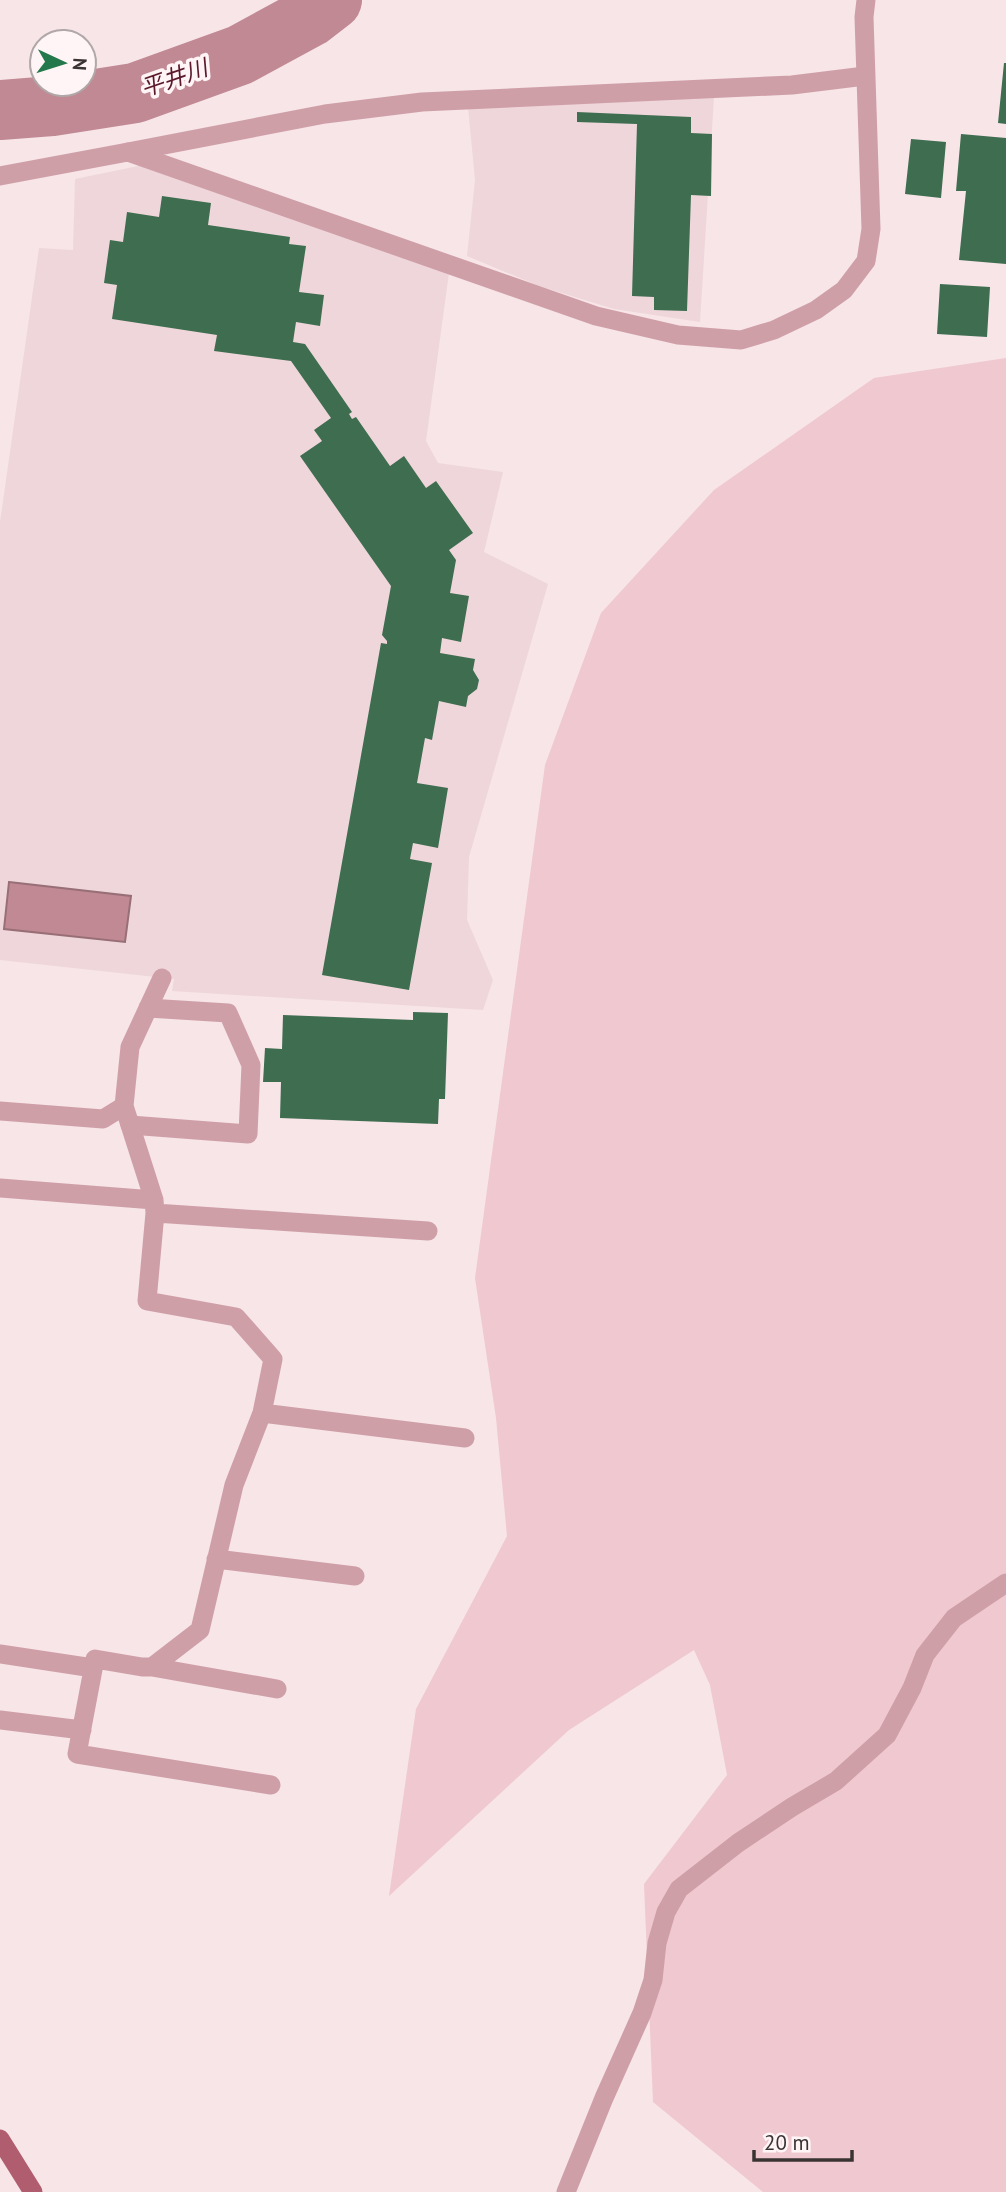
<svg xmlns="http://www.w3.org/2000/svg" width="1006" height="2192" font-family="'PT Sans','Noto Sans JP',sans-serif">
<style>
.built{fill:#efd6da}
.green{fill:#f0c8cf}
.water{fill:#c18993;stroke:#986f76;stroke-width:2}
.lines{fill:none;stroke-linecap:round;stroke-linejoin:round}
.river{stroke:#c18993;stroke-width:60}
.building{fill:#3e6d50}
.service{stroke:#cf9fa7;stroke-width:19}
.minor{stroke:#cf9fa7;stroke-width:19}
.primary{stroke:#b05d6f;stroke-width:19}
.labels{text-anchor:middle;stroke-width:7;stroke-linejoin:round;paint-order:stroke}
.water-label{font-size:23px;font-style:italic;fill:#5c192c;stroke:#fff4f6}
</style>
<rect width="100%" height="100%" fill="#f7e5e8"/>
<path class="built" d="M714,97L700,322L614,309L539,286L467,256L475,180L468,107Z
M143,165L449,273L426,441L438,463L503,472L484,552L548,584L469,857L467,920L493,980L483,1010L172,991L174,979L0,960V522L39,248L73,250L75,179Z"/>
<path class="green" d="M1006,358V2192H763L653,2102L644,1884L727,1775L710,1685L694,1650L569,1730L389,1896L416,1709L507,1536L496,1418L475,1278L545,765L601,613L714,490L874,378Z"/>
<path class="water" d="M9,882L131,896L125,942L4,929Z"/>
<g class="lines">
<path class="river" d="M0,110L52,106L135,93L240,55L310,17L332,0"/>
</g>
<path class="building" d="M1004,63H1006V124L998,123Z
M577,112L691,117V133L712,134L711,196L691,195L687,311L654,310V297L632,296L637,124L577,122Z
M961,134L1006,138V264L959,260L966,191H956Z
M911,139L946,142L941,198L905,194Z
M162,196L211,203L208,225L290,237L289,244L306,246L299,292L324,295L320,326L296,322L293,342L305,344L352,412L349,414L352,419L356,417L390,466L404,456L426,488L436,481L473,533L449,550L456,560L450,593L469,596L461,642L442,638L440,653L475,659L473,670L479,680L477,689L468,696L466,707L439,701L432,740L425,738L417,783L448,788L438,848L413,843L410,859L432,863L409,990L322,975L381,643L387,644V641L382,635L391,586L300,456L322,441L314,430L331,418L291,361L214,351L217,335L112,319L117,285L104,283L110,240L123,242L127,212L159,217Z
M940,284L990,287L987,337L937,334Z
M413,1012L448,1013L445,1099H439L438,1124L280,1118L281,1082H263L265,1048L282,1049L283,1015L413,1020Z"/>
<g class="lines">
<path class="service" d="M128,152L325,114L422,102L792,85L865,76
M130,1125L248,1134L251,1065L228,1013L148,1008"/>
<path class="minor" d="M0,176L128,152L596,316L678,335L741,340L774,330L816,310L844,290L866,261L871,229L864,17L866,0
M0,1111L103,1119L124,1106
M0,1188L154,1200
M155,1213L428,1231
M262,1413L465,1438
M216,1559L355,1576
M0,1654L93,1668
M152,1667L200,1630L234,1485L262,1413L273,1359L236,1317L147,1301L155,1213L154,1200L124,1106L130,1047L162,978
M0,1720L82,1730
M271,1785L77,1754L95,1659L142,1667H152L277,1689
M566,2192L604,2098L642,2013L653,1980L657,1943L666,1912L679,1889L738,1843L792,1807L836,1781L887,1735L912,1688L925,1655L954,1618L1006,1583"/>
<path class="primary" d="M0,2139L33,2192"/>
</g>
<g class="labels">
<g class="water-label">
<text transform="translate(174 78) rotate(-19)" y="8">平井川</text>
</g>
</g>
<g transform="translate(63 63) rotate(94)"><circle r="33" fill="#fff4f6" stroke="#b0a7a8" stroke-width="2"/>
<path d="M0-5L12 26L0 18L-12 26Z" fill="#24794c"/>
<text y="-10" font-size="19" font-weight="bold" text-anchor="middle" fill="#3a3334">N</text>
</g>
<path d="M754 2150v10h98v-10" fill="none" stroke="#3a3334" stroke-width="3.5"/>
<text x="764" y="2150" font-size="21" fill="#3a3334" stroke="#fff4f6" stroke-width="5" paint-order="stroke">20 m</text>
</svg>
